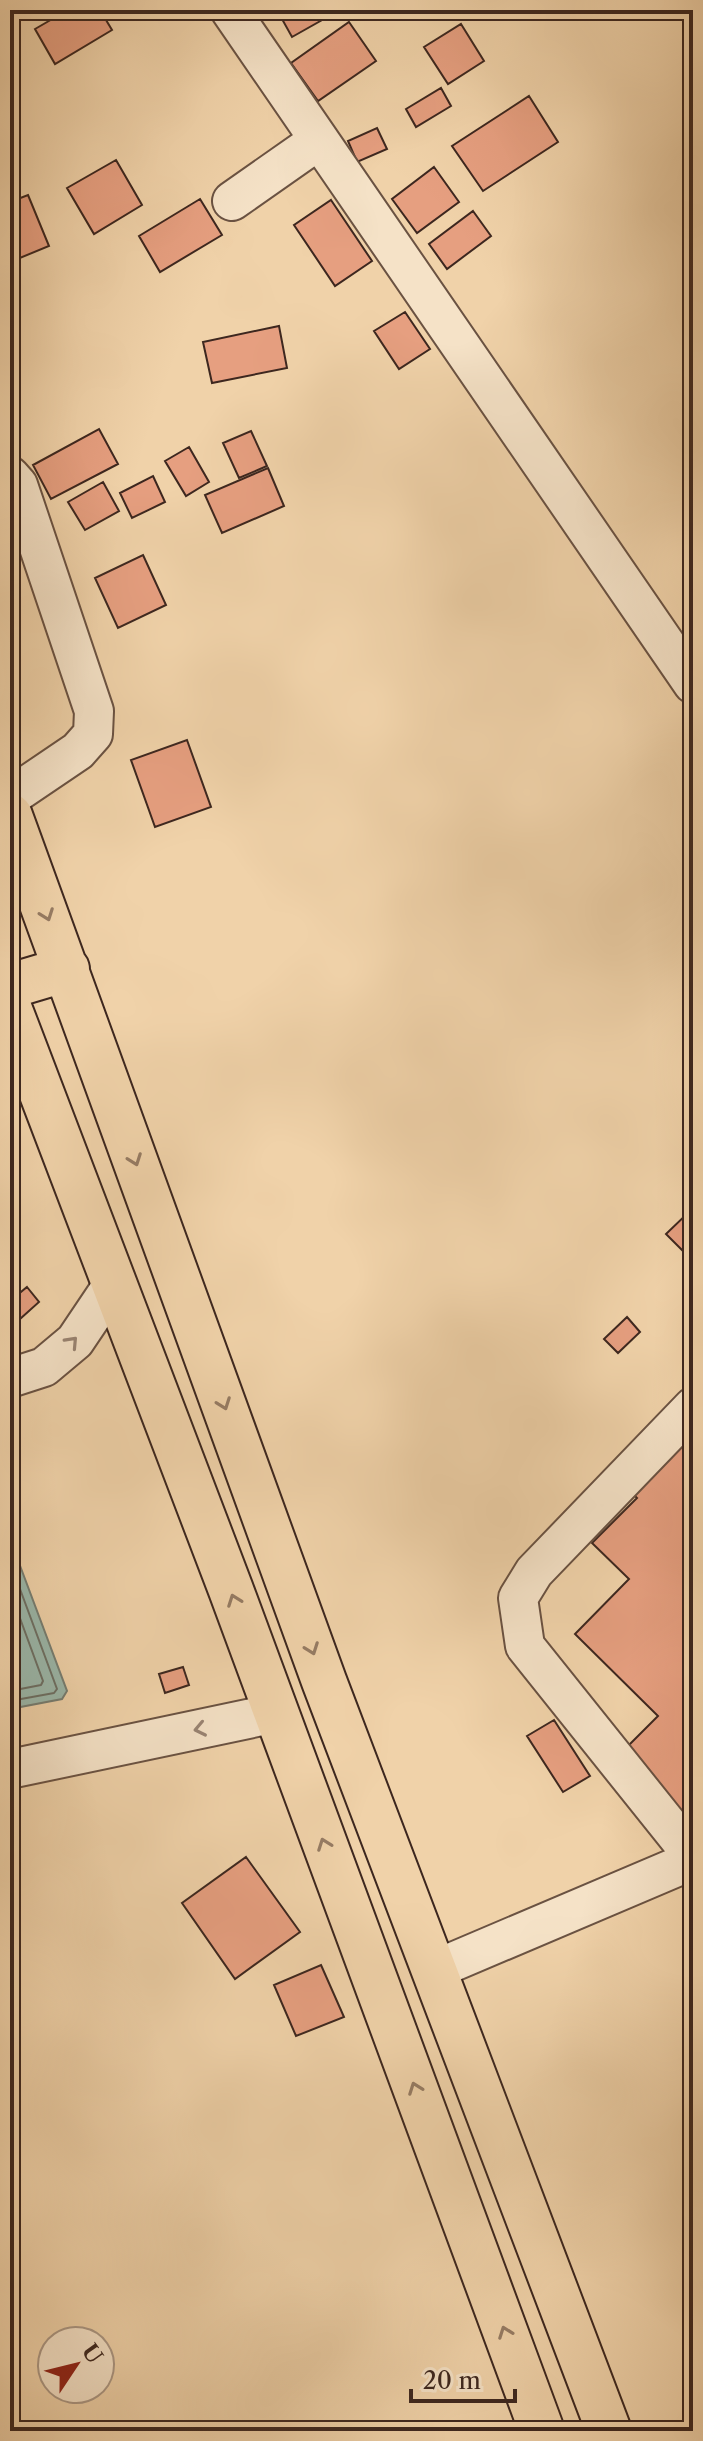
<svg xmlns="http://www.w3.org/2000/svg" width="703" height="2441" font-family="'Libre Caslon Text',serif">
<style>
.water{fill:#9ab7aa;stroke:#757d72;stroke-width:2}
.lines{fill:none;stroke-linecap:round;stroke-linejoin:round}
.shore{stroke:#6c6f64;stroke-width:2}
.building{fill:#e69f80;stroke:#3d271f;stroke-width:2}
.minor-casing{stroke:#6a5242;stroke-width:42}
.highway-casing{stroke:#3d271f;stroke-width:48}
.minor{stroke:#f5e2c7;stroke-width:38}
.highway{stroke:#f0d2a9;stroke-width:44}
.oneway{stroke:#967c64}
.oneway2{stroke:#998473}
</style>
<rect width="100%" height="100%" fill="#f0d2a9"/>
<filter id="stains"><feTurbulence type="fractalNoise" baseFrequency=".0025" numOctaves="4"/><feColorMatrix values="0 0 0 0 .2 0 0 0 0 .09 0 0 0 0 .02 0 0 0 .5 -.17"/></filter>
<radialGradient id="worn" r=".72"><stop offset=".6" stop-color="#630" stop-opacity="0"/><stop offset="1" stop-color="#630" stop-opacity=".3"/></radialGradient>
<path class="water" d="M10,1539L67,1691L62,1699L10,1709Z"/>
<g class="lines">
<path class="shore" d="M10,1562L57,1689L54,1693L10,1701
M10,1591L43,1681L41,1685L10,1691"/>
</g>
<path class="building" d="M35,10H53L40,18Z
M68,10H100L112,30L55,64L35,29Z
M277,10H337L338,11L292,37Z
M349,22L376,61L318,101L291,63Z
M461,24L484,61L448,84L424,47Z
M441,88L451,106L416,127L406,109Z
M529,96L558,142L483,191L452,146Z
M377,128L387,149L357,162L348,141Z
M116,160L142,205L94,234L67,188Z
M434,167L459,202L417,233L392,199Z
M28,195L49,246L10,262V202Z
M200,199L222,235L160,272L139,236Z
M331,200L372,261L335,286L294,225Z
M473,211L491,236L447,269L429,244Z
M405,312L430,349L399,369L374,331Z
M279,326L287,368L212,383L203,342Z
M99,429L118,464L51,499L33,465Z
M251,431L267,466L239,478L223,443Z
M189,447L209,482L186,496L165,461Z
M268,468L284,506L222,533L205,495Z
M153,476L165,502L132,518L120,493Z
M103,482L119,511L85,530L68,502Z
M143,555L166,605L118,628L95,578Z
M187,740L211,807L155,827L131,760Z
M693,1208V1261L666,1234Z
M27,1287L39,1302L20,1319L10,1306V1301Z
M627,1317L640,1332L618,1353L604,1339Z
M693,1424V1827L620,1754L658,1716L575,1634L629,1579L592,1543L637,1498L628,1489Z
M183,1667L189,1685L165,1693L159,1674Z
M554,1720L590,1776L563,1792L527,1736Z
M246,1857L300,1932L235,1979L182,1903Z
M321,1965L344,2017L296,2036L274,1985Z"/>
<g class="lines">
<g class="minor-casing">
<path id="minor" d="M230,10L693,684
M232,201L319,140
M10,476L18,485L94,711L93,734L78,751L10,797
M10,1378L44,1367L75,1341L114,1283
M693,1407L534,1572L518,1598L525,1646L693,1856
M10,1769L276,1713
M434,1970L693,1860"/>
</g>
<g class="highway-casing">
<path id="highway" d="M10,816L324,1681L609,2431
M10,986L67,969
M10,1010L231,1590L542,2431"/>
</g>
<use href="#minor" class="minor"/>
<use href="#highway" class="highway"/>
</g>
<defs><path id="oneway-chevron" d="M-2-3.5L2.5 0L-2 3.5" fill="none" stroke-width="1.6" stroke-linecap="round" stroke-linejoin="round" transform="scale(2)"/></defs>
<g class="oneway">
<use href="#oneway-chevron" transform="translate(47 915) rotate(70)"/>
<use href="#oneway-chevron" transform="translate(135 1160) rotate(70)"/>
<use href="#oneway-chevron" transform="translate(224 1404) rotate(70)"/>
<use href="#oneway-chevron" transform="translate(234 1600) rotate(-110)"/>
<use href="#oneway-chevron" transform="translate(312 1649) rotate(70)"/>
<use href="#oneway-chevron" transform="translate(324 1844) rotate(-110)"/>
<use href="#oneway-chevron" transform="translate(415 2088) rotate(-110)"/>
<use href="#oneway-chevron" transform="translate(505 2332) rotate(-110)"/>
</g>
<g class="oneway2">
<use href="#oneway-chevron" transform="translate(72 1342) rotate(-47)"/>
<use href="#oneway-chevron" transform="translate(200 1729) rotate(168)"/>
</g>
<rect width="703" height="2441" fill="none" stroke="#f0d2a9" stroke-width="40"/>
<rect x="12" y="12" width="679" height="2417" fill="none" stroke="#3d271f" stroke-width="4"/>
<rect x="20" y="20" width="663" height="2401" fill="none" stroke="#3d271f" stroke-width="2"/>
<g transform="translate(76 2365) rotate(55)"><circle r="38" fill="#f5e2c7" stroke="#ab9784" stroke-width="2"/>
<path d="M0-6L14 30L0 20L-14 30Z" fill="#8f2418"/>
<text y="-12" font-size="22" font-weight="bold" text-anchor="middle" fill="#3d271f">U</text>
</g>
<path d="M411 2389v12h104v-12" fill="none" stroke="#3d271f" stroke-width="4"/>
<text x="423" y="2389" font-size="24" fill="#3d271f" stroke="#f5e2c7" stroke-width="6" paint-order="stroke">20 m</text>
<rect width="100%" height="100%" filter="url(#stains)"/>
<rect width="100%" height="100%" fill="url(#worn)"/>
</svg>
